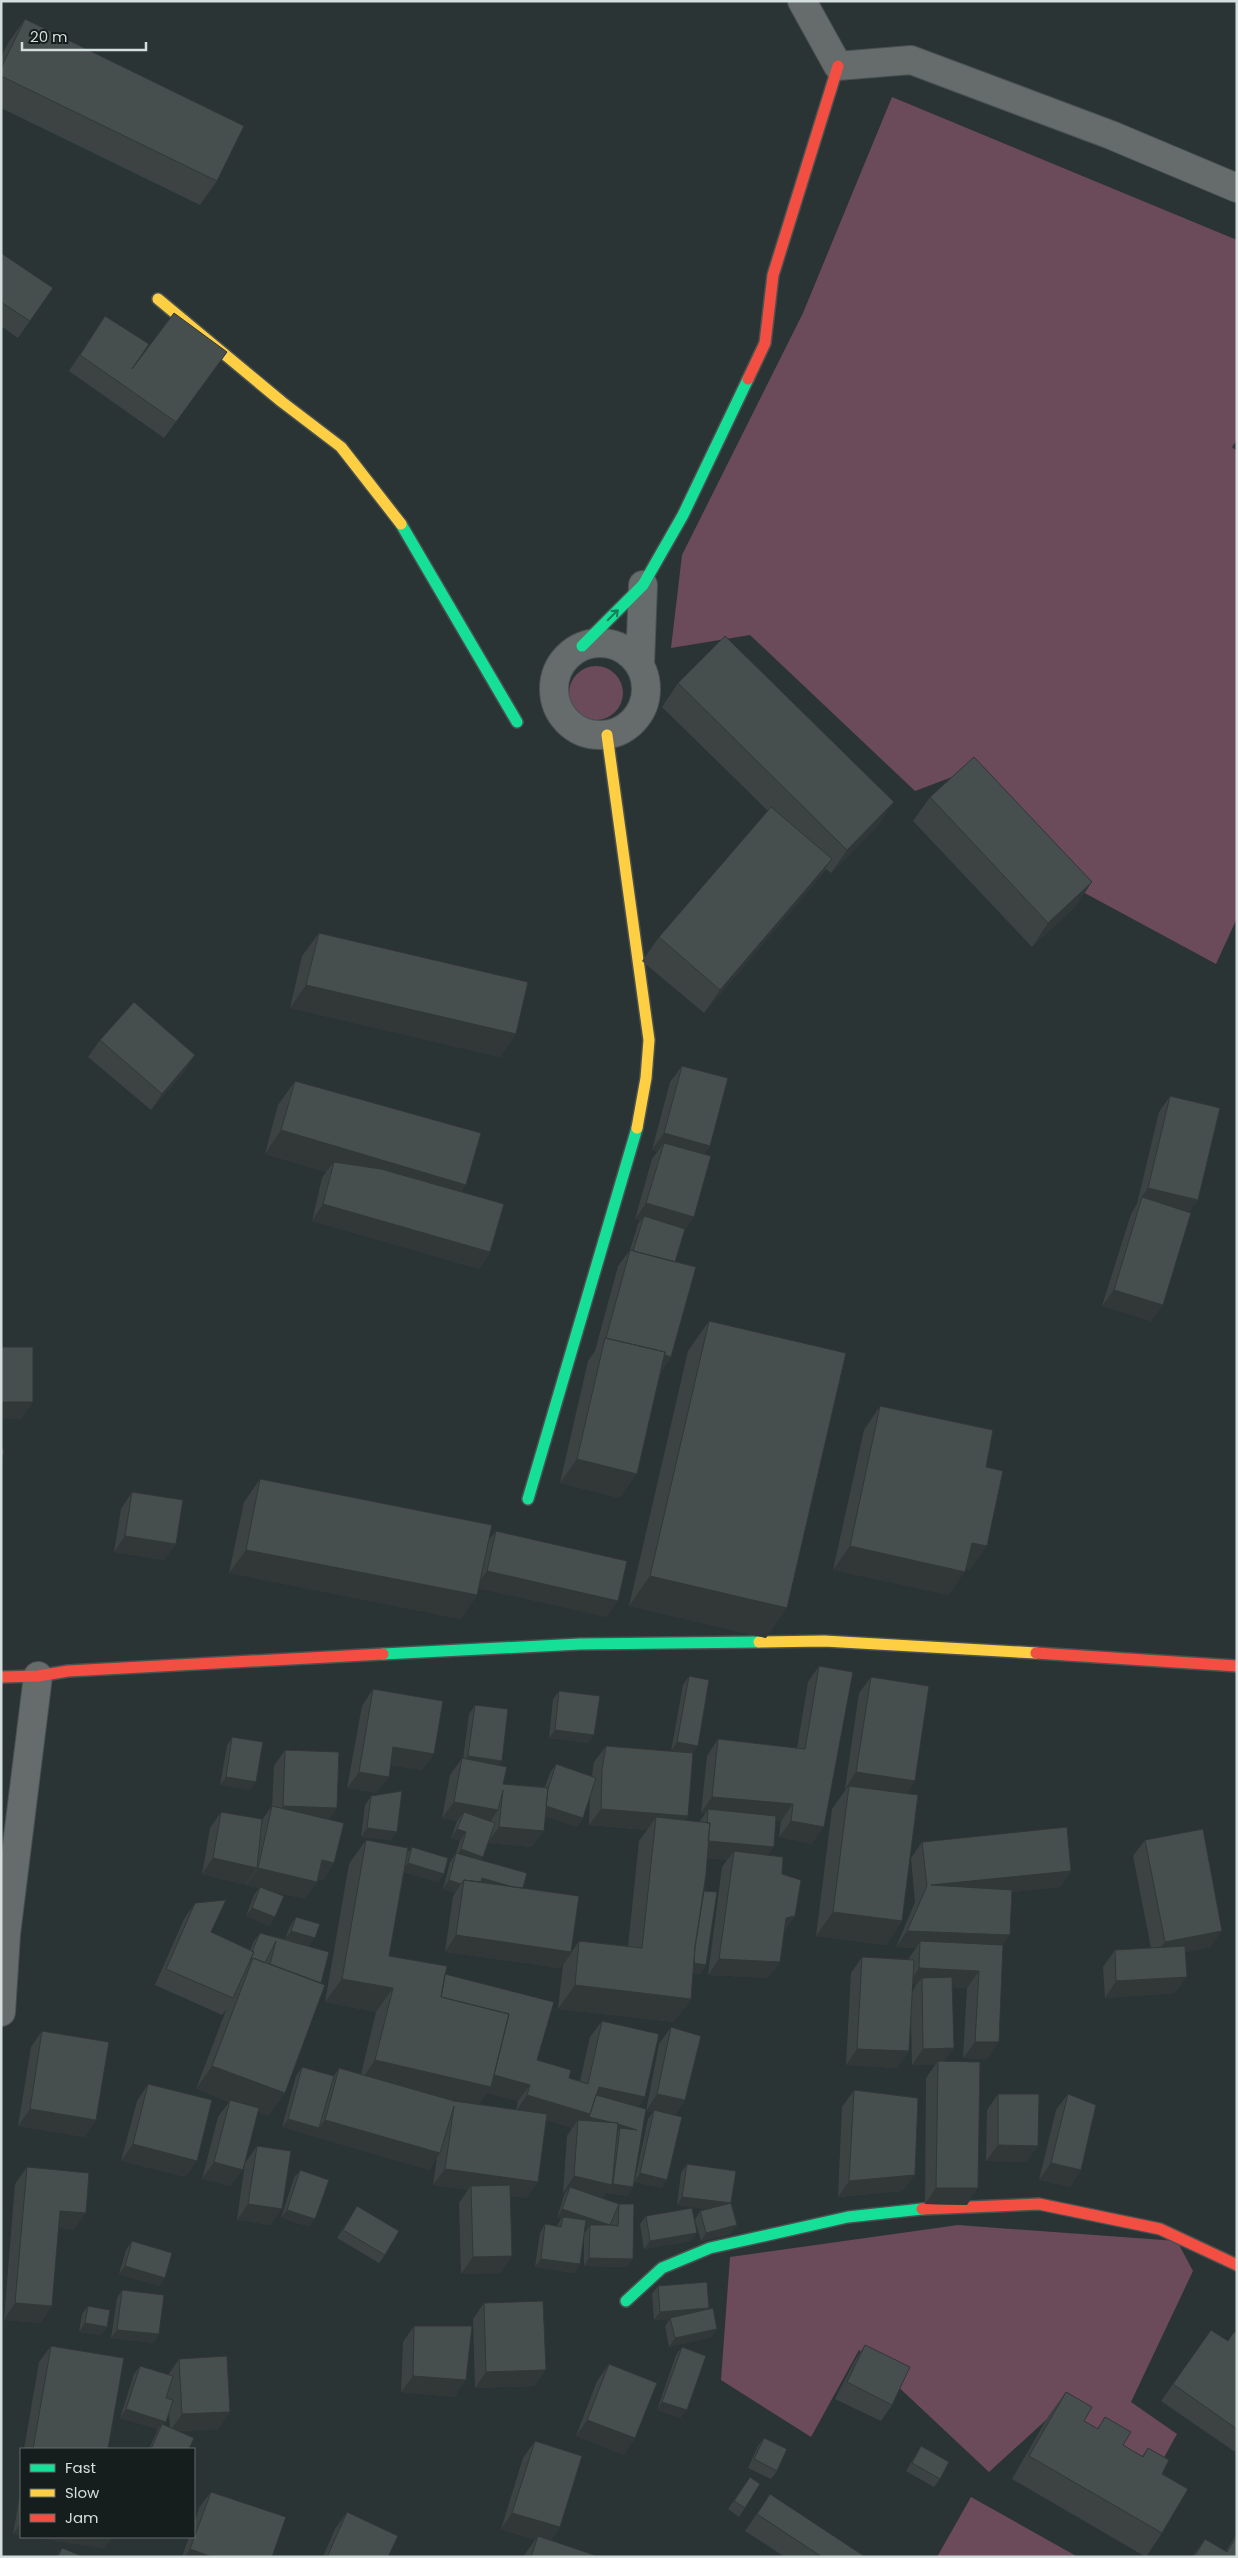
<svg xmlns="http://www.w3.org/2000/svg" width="1238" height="2558" font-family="Poppins,sans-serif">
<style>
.green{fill:#6b4a59}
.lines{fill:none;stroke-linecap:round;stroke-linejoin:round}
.street-casing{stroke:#4a5151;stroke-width:30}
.fast-casing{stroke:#4a5151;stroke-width:14}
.slow-casing{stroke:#4a5151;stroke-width:14}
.jam-casing{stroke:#4a5151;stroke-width:14}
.street{stroke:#666c6c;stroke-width:28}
.fast{stroke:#16e098;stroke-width:11}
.slow{stroke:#ffcf43;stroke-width:11}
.jam{stroke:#f24e42;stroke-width:11}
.wall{fill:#3d4343;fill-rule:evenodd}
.shaded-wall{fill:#323737}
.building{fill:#474e4e;stroke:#323737}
.oneway{stroke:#167e5a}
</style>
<rect width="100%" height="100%" fill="#2a3434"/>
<path class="green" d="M892,97L1237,240V440L1232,447L1237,451V918L1216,964L1081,891L976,768L915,791L750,635L671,648L682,555L803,313Z
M569 693a27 27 0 1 1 54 0a27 27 0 1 1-54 0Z
M958,2225L1177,2241L1193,2271L1131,2402L1177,2434L1156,2472L1057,2410L989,2472L859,2350L811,2437L721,2380L730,2257Z
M971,2497L1078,2557H937Z"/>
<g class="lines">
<g class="street-casing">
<path id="street" d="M802,1L838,66L911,60L1111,135L1237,188
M554 689a46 46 0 1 1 92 0a46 46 0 1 1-92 0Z
M640,664L643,585
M1,2012L6,1934L38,1676"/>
</g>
<g class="fast-casing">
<path id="fast" d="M401,524L517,722
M582,646L643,585L683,515L748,379
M528,1499L637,1128
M383,1654L580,1644L759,1642
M626,2301L662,2268L710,2248L848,2217L922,2209"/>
</g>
<g class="slow-casing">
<path id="slow" d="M158,299L282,402L341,447L401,524
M607,735L649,1040L646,1078L637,1128
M759,1642L824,1641L1036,1653"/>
</g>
<g class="jam-casing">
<path id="jam" d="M748,379L765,343L773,275L838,66
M1036,1653L1237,1666
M1,1677L38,1676L68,1671L383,1654
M922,2209L1039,2204L1160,2229L1237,2265"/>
</g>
<use href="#street" class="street"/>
<use href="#fast" class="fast"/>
<use href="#slow" class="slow"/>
<use href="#jam" class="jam"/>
</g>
<path class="wall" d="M25,19L217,181L200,205L1,108V57L8,43Z
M1,253L53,288L18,338L1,326Z
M105,316L132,369L227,352L164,438L69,371Z
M678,683L878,826L831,873L826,869L815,883L704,1013L642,961L659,937L768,811L662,707Z
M930,797L1076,906L1032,947L913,821Z
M319,933L516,1034L500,1057L290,1008L302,956Z
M100,1040L195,1055L184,1072L151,1110L88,1057Z
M682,1066L710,1146L704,1154L684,1231L675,1262L671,1357L661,1372L620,1498L560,1483L588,1361L595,1351L618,1266L630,1250L638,1224L640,1221L635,1219L652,1159L658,1151L652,1150L670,1082Z
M295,1081L461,1192L490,1252L479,1269L312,1221L322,1178L326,1172L265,1154L278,1105Z
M1170,1096L1198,1200L1189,1212L1163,1305L1151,1321L1102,1306L1131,1214L1137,1204L1159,1112Z
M709,1321L766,1638L629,1606L688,1351Z
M880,1406L970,1570L966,1569L949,1595L833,1570L864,1430Z
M260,1479L488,1541L496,1531L607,1617L479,1588L477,1595L461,1619L229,1573L244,1502Z
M132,1492L176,1544L164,1560L114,1552L121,1509Z
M819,1666L812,1844L779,1837L781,1821L776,1820L768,1855L782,1874L795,1916L784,1932L780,1962L768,1978L708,1975L722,1867L727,1860L707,1858L704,1891L706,1965L700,1974L693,1973L691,1999L674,2022L558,2009L563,1965L579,1941L628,1946L639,1841L647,1830L589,1825L590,1797L583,1818L577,1827L545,1816L532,1847L488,1843L483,1857L481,1860L523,1888L571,1952L560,1968L445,1952L453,1896L455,1893L443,1889L450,1862L456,1853L460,1841L451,1838L457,1821L442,1818L450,1775L462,1758L463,1759L469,1714L475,1705L502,1761L499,1765L503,1784L545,1787L550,1773L556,1764L592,1776L594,1762L606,1746L671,1751L683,1685L689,1676L693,1754L688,1816L685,1820L699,1822L705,1814L701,1813L707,1756L718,1739L797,1748L808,1682Z
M871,1677L915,1781L907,1793L902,1921L886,1945L816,1936L832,1809L846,1789H845L859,1693Z
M373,1689L434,1754L422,1770L390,1765L377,1793L347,1788L362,1706Z
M559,1691L589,1743L549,1738L553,1699Z
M232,1737L256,1782L250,1790L220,1785L227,1746Z
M285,1750L337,1808L329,1819L334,1863L323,1880L317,1879V1882L305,1899L267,1890L275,1917L269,1926L246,1916L254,1895L259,1888L246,1885V1883L245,1885L202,1874L210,1828L221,1812L262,1820L272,1806L274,1766Z
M371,1796L391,1840L361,1837L365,1805Z
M366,1840L407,1854L412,1847L444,1874L438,1882L404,1872L389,1956L445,1974L537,2060L569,2078L580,2081L590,2037L602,2021L645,2097L638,2107L635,2179L648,2119L653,2112L646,2111L659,2044L671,2027L685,2100L675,2115L662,2188L634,2182L633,2187L627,2196L607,2193V2191L603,2198L618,2204L633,2259L627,2267L584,2266V2234L588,2228L585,2227L580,2264L574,2273L535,2267L540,2233L545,2224L557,2226L561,2219L557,2218L564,2195L565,2193H563L567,2136L572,2128L546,2120L527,2198L511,2196L501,2273L461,2274L459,2203L468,2190L433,2185L437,2158L429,2170L282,2127L296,2076L302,2067L334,2076L339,2068L361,2074L376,2012L325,2002L349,1864ZM487,2093L518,2101L516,2110L479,2104Z
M1145,1840L1211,1947L1185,1952L1175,1993L1105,1998L1103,1967L1115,1950L1151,1948L1133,1856Z
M922,1842L1071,1871L1060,1887L1012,1892L1003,1945L988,2059L963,2058L967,1988L952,1987L954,2048L944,2061L967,2205L925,2204L926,2078L935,2065H912L911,2015L909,2051L897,2068L846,2065L851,1973L862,1957L909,1959V1958L916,1948L896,1947L915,1902L911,1858ZM912,1985H916L912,1992Z
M195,1903L211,1932L250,1950L254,1941L260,1933L285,1939L290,1926L296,1917L310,1947L285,2093L268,2116L257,2112L231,2186L202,2179L218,2117L229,2102L196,2089L226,2010L222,2015L155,1985L184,1919Z
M42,2031L96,2120L85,2137L18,2126L31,2047Z
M148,2084L186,2177L121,2161L137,2101Z
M854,2090L903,2191L838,2197L842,2107Z
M998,2094L1038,2146L1026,2162L986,2161L987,2110Z
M1068,2094L1081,2170L1070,2187L1039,2180L1056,2110Z
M257,2146L271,2225L237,2220L245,2163Z
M687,2164L731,2203V2234L701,2241L695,2220L700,2211L707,2209L677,2205L681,2173Z
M27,2167L75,2229L58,2228L41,2323L4,2320L15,2184Z
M300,2170L310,2227L281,2218L294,2178Z
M357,2206L385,2255L379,2263L337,2238Z
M646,2216L691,2241L644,2249L640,2224Z
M132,2241L165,2278L159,2286L119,2274L126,2250Z
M658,2286L708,2309L712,2337L669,2347L665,2326L670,2319L654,2320L652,2294Z
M122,2290L154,2343L111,2338L117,2298Z
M484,2303L535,2386L475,2388L473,2319Z
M88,2306L107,2327L101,2335L79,2332L82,2314Z
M414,2326L455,2397L401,2392L403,2342Z
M1211,2330L1227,2341L1237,2333V2450L1235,2452L1161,2401Z
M865,2345L892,2405L881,2421L835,2399L854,2362Z
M51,2346L108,2449H24L39,2362Z
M682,2347L681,2418L657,2410L676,2355Z
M179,2359L219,2429L177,2431L189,2449H149L158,2429L120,2418L134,2374L140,2366L168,2375ZM169,2413L170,2428L164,2425Z
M609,2364L635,2438L624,2455L576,2436L597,2381Z
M1066,2392L1084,2421L1097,2429L1105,2417L1123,2445L1142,2456L1148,2448L1162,2474V2533L1146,2557L1012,2479L1049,2415Z
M764,2438L777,2471L771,2479L748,2468L758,2446Z
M535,2441L560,2527L551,2540L600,2557H523L535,2540L501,2529L523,2458Z
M921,2446L940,2479L934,2487L906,2471Z
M750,2477L745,2508L739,2517L728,2509Z
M211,2492L272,2557H182L189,2537H194V2524L199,2508Z
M770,2494L864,2557H785L745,2531Z
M21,2497V2535L13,2534L19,2500Z
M347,2512L388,2557H323L335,2529Z
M1237,2533V2557H1192L1205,2539L1226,2551Z
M62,2548L84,2557H56Z"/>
<path class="shaded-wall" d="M894,802L878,826L831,873L847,850Z
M832,859L815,883L704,1013L720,990Z
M1092,882L1076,906L1032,947L1048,923Z
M306,985L516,1034L500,1057L290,1008Z
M195,1055L184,1072L151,1110L162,1094Z
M281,1130L466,1185L450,1209L334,1162L326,1172L265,1154Z
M664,1133L710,1146L699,1162L664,1143L658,1151L652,1150Z
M1148,1188L1198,1200L1187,1216L1142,1197L1137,1204Z
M646,1203L694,1217L683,1233L644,1216L640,1221L635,1219Z
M323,1204L490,1252L479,1269L312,1221Z
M1114,1290L1163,1305L1151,1321L1102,1306Z
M604,1341L671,1357L660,1373Z
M1,1402H33L22,1419H1Z
M577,1459L637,1474L620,1498L560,1483Z
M125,1536L176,1544L164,1560L114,1552Z
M972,1543L987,1546L970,1570L955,1566Z
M850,1546L965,1572L949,1595L833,1570Z
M246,1550L477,1595L461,1619L229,1573Z
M487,1571L618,1601L607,1617L475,1588Z
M650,1576L787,1608L766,1638L629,1606Z
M555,1730L594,1735L589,1743L549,1738Z
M677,1742L698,1746L692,1755L671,1751Z
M393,1747L434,1754L422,1770L382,1764Z
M468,1756L502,1761L496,1769L462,1765Z
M359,1772L389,1777L377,1793L347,1788Z
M856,1772L915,1781L904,1798L849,1786L846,1789H845Z
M226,1777L256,1782L250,1790L220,1785Z
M712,1797L793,1804L781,1821L707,1814L708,1809L705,1814L701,1813Z
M454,1802L498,1810L487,1826L464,1812L457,1821L442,1818Z
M543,1805L583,1818L577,1827L537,1814Z
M283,1806L337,1808L326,1824L271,1823Z
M601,1809L688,1816L676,1832L656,1817L647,1830L589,1825Z
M791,1821L824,1827L812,1844L779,1837Z
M499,1827L544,1831L532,1847L487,1843Z
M367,1828L397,1832L391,1840L361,1837Z
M457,1829L466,1832L460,1841L451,1838Z
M705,1840L774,1847L762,1864L734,1851L727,1860L694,1857Z
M461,1849L483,1857L477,1866L455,1858Z
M213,1858L257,1868L245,1885L202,1874Z
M322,1860L334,1863L323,1880L310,1877Z
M408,1863L444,1874L438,1882L402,1871Z
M258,1868L317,1882L305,1899L246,1885Z
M1071,1871L1060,1887L919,1902L931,1885Z
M482,1878L523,1889L476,1886Z
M449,1880L461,1884L455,1893L443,1889Z
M252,1908L275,1917L269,1926L246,1916Z
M833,1912L902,1921L886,1945L816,1936Z
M795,1916L784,1932L786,1918Z
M291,1931L315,1938L309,1947L285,1939Z
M907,1931L1010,1935L998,1952L920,1941L916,1948L896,1947Z
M1222,1931L1211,1947L1153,1958L1165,1942Z
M456,1935L571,1952L560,1968L445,1952Z
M719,1959L780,1962L768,1978L708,1975Z
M685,1962L706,1965L700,1974L679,1970Z
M919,1968L979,1971L967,1988L922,1985V1978L916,1985H908Z
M1187,1977L1175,1993L1105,1998L1116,1981Z
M342,1979L393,1988L376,2012L325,2002Z
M575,1985L691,1999L674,2022L558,2009Z
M975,2042H999L988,2059L963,2058Z
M954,2048L942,2065L938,2061L935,2065H912L923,2049Z
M857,2049L909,2051L897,2068L846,2065Z
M375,2060L491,2074L530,2085L518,2101L487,2093L474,2111L359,2084Z
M212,2066L285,2093L268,2116L230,2102V2100L229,2102L196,2089Z
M599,2087L645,2097L633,2113L591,2104Z
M657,2094L685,2100L674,2116L654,2110L653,2112L646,2111Z
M527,2095L590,2114L637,2130L620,2128L616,2134L578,2120L572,2128L516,2111Z
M30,2109L96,2120L85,2137L18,2126Z
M288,2119L319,2128L325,2120L440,2153L429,2170L282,2127Z
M133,2144L197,2161L186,2177L121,2161Z
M998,2145L1038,2146L1026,2162L986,2161Z
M214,2162L243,2170L231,2186L202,2179Z
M1051,2163L1081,2170L1070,2187L1039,2180Z
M445,2169L538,2182L527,2198L471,2191V2186L468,2190L433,2185Z
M640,2173L667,2180L662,2188L634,2182Z
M915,2175L903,2191L838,2197L849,2181Z
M574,2176L612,2185L601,2201L570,2187L565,2193H563Z
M613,2184L633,2187L627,2196L607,2193Z
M936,2188H978L967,2205L925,2204Z
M682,2197L731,2203L725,2212L677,2205Z
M248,2204L282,2209L271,2225L237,2220Z
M562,2209L610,2225H590L588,2228L562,2220L563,2217L561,2219L557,2218Z
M287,2210L315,2219L310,2227L281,2218Z
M60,2211L86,2213L75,2229L48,2227Z
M737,2225L731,2234L701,2241L706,2233Z
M697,2233L691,2241L644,2249L650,2241Z
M512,2256L501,2273L461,2274L473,2257Z
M589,2258L633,2259L627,2267L584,2266Z
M541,2259L580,2264L574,2273L535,2267Z
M125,2266L165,2278L159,2286L119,2274Z
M15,2303L52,2306L41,2323L4,2320Z
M709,2308L703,2316L670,2318V2319L654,2320L660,2312Z
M85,2323L107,2327L101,2335L79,2332Z
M717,2329L712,2337L669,2347L675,2338Z
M117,2330L159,2334L154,2343L111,2338Z
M546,2370L535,2386L475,2388L486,2372Z
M413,2376L466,2380L455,2397L401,2392Z
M662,2402L687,2410L681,2418L657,2410Z
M126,2409L166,2422L160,2430L162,2424L158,2429L120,2418Z
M230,2412L219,2429L170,2431L182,2414Z
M587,2420L635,2438L624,2455L576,2436Z
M512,2513L560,2527L548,2544L538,2536L535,2540L501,2529Z
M21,2523V2535L13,2534Z
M31,2537H113L104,2549Z
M190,2549L212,2557H185Z"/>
<path class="building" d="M25,19L244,126L217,181L1,76V68Z
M1,253L53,288L30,321L1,302Z
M174,313L227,352L176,422L80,355L105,316L149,344L132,369Z
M725,636L894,802L847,850L678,683Z
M974,757L1092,882L1048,923L930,797Z
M771,807L832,859L720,990L659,937Z
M319,933L528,982L516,1034L306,985Z
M134,1002L195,1055L162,1094L100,1040Z
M682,1066L728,1078L710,1146L664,1133Z
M295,1081L481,1133L466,1185L281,1130Z
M1170,1096L1220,1108L1198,1200L1148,1188Z
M664,1143L711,1156L694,1217L646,1203Z
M334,1162L381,1169L504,1204L490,1252L323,1204Z
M1142,1197L1191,1213L1163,1305L1114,1290Z
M644,1216L685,1229L675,1262L633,1251Z
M630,1250L696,1267L671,1357L665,1355V1352L606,1338Z
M709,1321L846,1353L787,1608L650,1576Z
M605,1338L665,1352L637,1474L577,1459Z
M1,1347H33V1402H1Z
M880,1406L993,1430L986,1467L1003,1471L987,1546L972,1543L965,1572L850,1546Z
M1,1449H4L1,1467Z
M260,1479L492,1525L477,1595L246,1550Z
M132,1492L183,1500L176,1544L125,1536Z
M496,1531L627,1561L618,1601L487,1571Z
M819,1666L853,1672L824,1827L791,1821L793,1804L712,1797L718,1739L805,1749Z
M689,1676L709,1680L698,1746L677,1742Z
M871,1677L929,1686L915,1781L856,1772Z
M373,1689L443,1701L434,1754L393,1747L389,1777L359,1772Z
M559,1691L600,1696L594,1735L555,1730Z
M475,1705L508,1709L502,1761L468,1756Z
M232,1737L263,1742L256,1782L226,1777Z
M606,1746L693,1753L688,1816L601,1809L602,1770Z
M285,1750L339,1752L337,1808L283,1806Z
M462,1758L507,1767L503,1784L548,1788L544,1831L499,1827L503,1790L498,1810L454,1802Z
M556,1764L596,1778L583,1818L546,1806L548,1789Z
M849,1786L918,1795L902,1921L833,1912Z
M402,1791L397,1832L367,1828L371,1796Z
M272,1806L344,1823L334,1863L322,1860L317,1882L258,1868Z
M708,1809L776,1816L774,1847L708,1841L710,1823H707Z
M221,1812L262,1819L257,1868L213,1858Z
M464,1812L495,1823L483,1857L461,1849L466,1832L457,1829Z
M656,1817L710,1823L706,1874L695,1947L691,1999L575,1985L579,1941L642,1948Z
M1067,1827L1071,1871L931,1885L1012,1890L1010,1935L907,1931L927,1886L922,1842Z
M1203,1829L1222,1931L1165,1942L1145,1840Z
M366,1840L408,1848L389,1956L447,1966L441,1997L509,2014L491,2087L375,2060L393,1988L342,1979Z
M412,1847L448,1858L444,1874L408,1863Z
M734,1851L783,1857L782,1874L801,1880L795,1916L786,1918L780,1962L719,1959Z
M456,1853L527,1873L523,1888L513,1887L482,1878L481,1882L464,1880L461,1884L449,1880Z
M464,1880L579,1896L571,1952L456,1935Z
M260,1887L284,1896L275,1917L252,1908Z
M704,1891L717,1892L706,1965L694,1963L695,1947Z
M226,1900L211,1932L254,1952L233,1998L166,1969L195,1903Z
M296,1917L320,1924L315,1938L291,1931Z
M260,1933L329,1952L321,1983L270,1964L276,1941L265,1963L253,1958L251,1961L250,1960L254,1952L252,1951Z
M920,1941L1003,1945L999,2042H975L979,1971L919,1968Z
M1185,1946L1187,1977L1116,1981L1115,1950Z
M862,1957L914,1960L909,2051L857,2049Z
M253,1958L325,1985L285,2093L212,2066Z
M445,1974L554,2002L537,2060L571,2070L569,2078L588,2084L602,2021L659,2034L645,2097L599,2087L590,2114L527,2095L530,2085L494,2075L509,2014L441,1997Z
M952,1977L954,2048L923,2049L922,1978Z
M671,2027L701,2036L685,2100L657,2094Z
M42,2031L109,2042L96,2120L30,2109Z
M938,2061L980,2062L978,2188H936Z
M302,2067L334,2076L319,2128L288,2119Z
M339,2068L454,2101L547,2114L538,2182L445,2169L454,2106L440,2153L325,2120Z
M148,2084L212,2100L197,2161L133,2144Z
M854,2090L918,2098L915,2175L849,2181Z
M998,2094H1039L1038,2146L998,2145Z
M1068,2094L1096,2105L1081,2170L1051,2163Z
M596,2095L646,2109L633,2187L613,2184L620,2128L637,2130L618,2124V2123L610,2122L589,2117L590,2114Z
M230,2100L259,2108L243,2170L214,2162Z
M654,2110L682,2117L667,2180L640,2173Z
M578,2120L618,2123L612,2185L574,2176Z
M257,2146L291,2151L282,2209L248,2204Z
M687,2164L736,2171L731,2203L682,2197Z
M27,2167L89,2173L86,2213L60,2211L52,2306L15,2303Z
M300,2170L329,2180L315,2219L287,2210Z
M510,2185L512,2256L473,2257L471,2186Z
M570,2187L619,2204L610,2225L618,2226L619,2204H634L633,2259L589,2258L590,2225H610L562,2209Z
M731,2203L737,2225L706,2233L700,2211Z
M357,2206L399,2231L385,2255L343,2230Z
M692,2208L697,2233L650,2241L646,2216Z
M563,2217L586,2220L580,2264L541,2259L545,2224L561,2227Z
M132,2241L172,2253L165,2278L125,2266Z
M707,2282L709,2308L660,2312L658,2286Z
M122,2290L164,2295L159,2334L117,2330Z
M543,2301L546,2370L486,2372L484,2303Z
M88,2306L110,2310L107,2327L85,2323Z
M713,2308L717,2329L675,2338L670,2318Z
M414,2326H472L466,2380L413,2376Z
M1211,2330L1228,2341L1234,2332L1237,2333V2429L1173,2384Z
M865,2345L910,2367L892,2405L847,2382Z
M51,2346L124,2358L108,2449H33Z
M682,2347L706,2356L687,2410L662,2402Z
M227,2356L230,2412L182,2414L179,2359Z
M609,2364L657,2383L635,2438L587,2420Z
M140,2366L173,2376L166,2398L173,2400L166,2422L126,2409Z
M1066,2392L1092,2407L1084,2421L1098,2429L1105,2417L1131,2432L1123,2445L1143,2457L1148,2448L1169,2460L1162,2474L1188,2489L1162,2533L1029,2456Z
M162,2424L194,2438L189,2449H151Z
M764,2438L787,2449L777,2471L754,2459Z
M535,2441L582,2456L560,2527L512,2513Z
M921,2446L949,2462L940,2479L912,2463Z
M750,2477L760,2484L745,2508L734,2501Z
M211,2492L286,2517L272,2557H212L190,2549Z
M770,2494L864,2556V2557H822L757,2514Z
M347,2512L398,2536L388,2557H327Z
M538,2536L600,2557H531Z
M1237,2536V2557H1194L1205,2539L1227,2552Z
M62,2548L84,2557H58Z"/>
<defs><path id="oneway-shaft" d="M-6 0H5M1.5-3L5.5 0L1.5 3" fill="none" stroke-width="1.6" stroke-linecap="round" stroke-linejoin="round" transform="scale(1.25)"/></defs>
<use class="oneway" href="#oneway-shaft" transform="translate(613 615) rotate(-45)"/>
<rect width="1238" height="2558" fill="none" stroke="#d4dedd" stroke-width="5"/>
<rect x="20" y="2448" width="175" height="90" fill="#161d1d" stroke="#626a6a"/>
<rect x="30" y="2464" width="25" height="8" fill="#16e098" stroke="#626a6a"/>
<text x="65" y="2473" font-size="15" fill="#d4dedd">Fast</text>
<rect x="30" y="2489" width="25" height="8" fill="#ffcf43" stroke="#626a6a"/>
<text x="65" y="2498" font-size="15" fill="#d4dedd">Slow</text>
<rect x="30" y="2514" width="25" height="8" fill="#f24e42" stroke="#626a6a"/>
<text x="65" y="2523" font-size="15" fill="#d4dedd">Jam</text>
<path d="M22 42v8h124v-8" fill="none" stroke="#d4dedd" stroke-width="2.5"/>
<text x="30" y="42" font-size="15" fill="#d4dedd" stroke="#161d1d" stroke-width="4" paint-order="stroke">20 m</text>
</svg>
